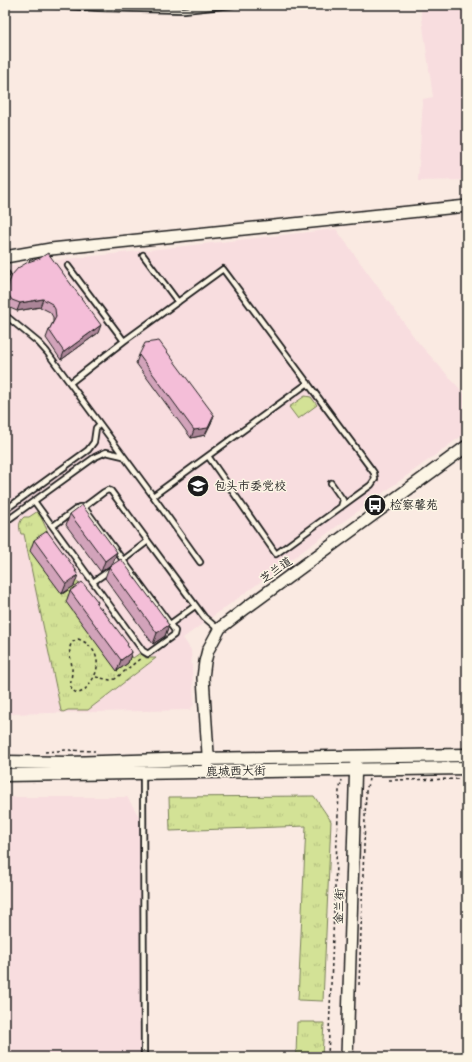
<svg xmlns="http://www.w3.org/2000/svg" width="472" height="1062" font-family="'Playpen Sans','LXGW WenKai TC',sans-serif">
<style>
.built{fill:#f8dddf}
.grass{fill:url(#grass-tufts);stroke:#787f59}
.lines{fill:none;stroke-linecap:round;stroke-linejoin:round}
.service-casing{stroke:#1c1c1c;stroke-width:8}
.tertiary-casing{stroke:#1c1c1c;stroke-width:14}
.secondary-casing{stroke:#1c1c1c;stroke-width:15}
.path{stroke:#1c1c1c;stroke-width:1.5;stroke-dasharray:3 3;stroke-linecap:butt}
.service{stroke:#fcf5e5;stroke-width:4.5}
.tertiary{stroke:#fcf5e5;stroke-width:11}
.secondary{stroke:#fcf5e5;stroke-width:12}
.wall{fill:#d2a3ba;stroke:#1c1c1c}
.shaded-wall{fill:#ab8597;stroke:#1c1c1c}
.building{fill:#f4bed8;stroke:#1c1c1c}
.labels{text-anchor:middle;stroke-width:3;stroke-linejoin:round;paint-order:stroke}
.poi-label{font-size:12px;fill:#1c1c1c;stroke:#fcf5e5;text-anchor:start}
.street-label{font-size:12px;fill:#1c1c1c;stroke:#fcf5e5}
</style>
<defs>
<pattern id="grass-tufts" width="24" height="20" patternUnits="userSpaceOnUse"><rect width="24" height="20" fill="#d3e296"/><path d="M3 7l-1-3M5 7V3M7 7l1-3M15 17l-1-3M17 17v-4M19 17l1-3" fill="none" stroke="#b5c181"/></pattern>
</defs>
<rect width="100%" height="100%" fill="#faeae2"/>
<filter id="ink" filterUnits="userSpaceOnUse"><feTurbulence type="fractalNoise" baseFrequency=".025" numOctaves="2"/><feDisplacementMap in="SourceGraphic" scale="8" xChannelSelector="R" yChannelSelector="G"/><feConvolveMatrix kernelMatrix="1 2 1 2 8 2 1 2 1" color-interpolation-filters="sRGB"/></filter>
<g filter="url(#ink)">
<path class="built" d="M420,5H467V180L418,181L423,99L433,97Z
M336,229L417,341L467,397V432L183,638L191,650L194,704L190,710L5,714V546L7,544L5,541V266Z
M5,797H127L140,818L141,1057H5Z"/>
<path class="grass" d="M305,396L311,397L317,405L298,419L289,407Z
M38,511L48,532L44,536L133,658L140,653L146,658H156L88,710H68L63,712L61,711L24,534H21C19,528 18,522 24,517H29Z
M314,796L331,821L323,1001L298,1000L306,826L170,831L169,797Z
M297,1022H315V1023H324L322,1057H296Z"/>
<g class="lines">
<g class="service-casing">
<path id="service" d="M50,5L98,8L184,10L232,5
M143,255L178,302
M68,266L124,341
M5,276L7,274
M5,315L39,343L47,352L153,496L308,383
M70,383L124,341L223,269L372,470L374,473L375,479L371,485L276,554L208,456
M331,483L343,500L341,507
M153,496L200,562
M34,501L143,651L148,654L149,653L174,635L175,631L84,507H79L53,526
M84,507L104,492L108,490L111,491L204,617L218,629
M5,510L88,450L94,442L96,428L100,424
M5,522L95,457L106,452L123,456
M122,561L148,541
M93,582L113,568
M170,624L195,606
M143,773L144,1057"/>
</g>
<g class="tertiary-casing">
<path id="tertiary" d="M5,257L51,249L467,206
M207,772L208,754L203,678L205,662L208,650L220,628L246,608L467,446
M347,1057L356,757"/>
</g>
<g class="secondary-casing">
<path id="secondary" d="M5,762L69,763L196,759L467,755
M5,775L467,768"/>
</g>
<path class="path" d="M78,639C98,646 103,667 90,683C87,687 84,692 78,693C75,692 72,691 71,687C70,682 72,676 72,671C73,660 63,644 78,639Z
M96,677L110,680L115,679L141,658
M45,752L67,750L95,751
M389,780L467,779
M359,985L366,791L369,779
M328,1057L339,791L342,780"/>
<use href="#service" class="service"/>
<use href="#tertiary" class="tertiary"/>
<use href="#secondary" class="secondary"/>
</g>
<path class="wall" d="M12,275L98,333L61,360L46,338L49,330L53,322V317L50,312L40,307L17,311L10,308L5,301L6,291Z
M139,355L214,415L211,423L205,435L191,438L136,363Z
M70,514L117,552L113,563L101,572L66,525Z
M34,540L76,570L74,586L62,594L30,551Z
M109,567L166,622L169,625L165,636L153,644L105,578Z
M70,591L98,602L97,604L132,652L128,663L117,671L66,602Z"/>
<path class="shaded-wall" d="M43,299L40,307L17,311L20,303Z
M101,325L98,333L61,360L64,352Z
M214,415L211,423L205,435L191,438L194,430Z
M117,552L113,563L101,572L105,561Z
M76,570L74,578L78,575L74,586L62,594L66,584Z
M166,621H167L164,628L169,625L165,636L153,644L157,633Z
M132,652L128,663L117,671L121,660Z"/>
<path class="building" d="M48,253L101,325L64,352L49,330L56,317L55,309L52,304L43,299L20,303L12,300L8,294L9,283L12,275L18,268L28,262L40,258Z
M159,341L214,415L208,428L194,430L139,355L145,343Z
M82,505L117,552L105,561L70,514Z
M47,531L76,570L75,571L78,575L66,584L34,540Z
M121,559L167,621H166L169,625L157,633L109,567Z
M82,582L98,602L96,603L101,609V608L128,644L127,645L132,652L121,660L70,591Z"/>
</g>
<defs>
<g id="school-disc" transform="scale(1.15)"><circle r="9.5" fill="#1c1c1c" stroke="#fcf5e5"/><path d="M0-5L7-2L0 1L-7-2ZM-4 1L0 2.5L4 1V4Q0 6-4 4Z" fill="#fff"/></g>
<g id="bus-disc" transform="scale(1.15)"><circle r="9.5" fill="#1c1c1c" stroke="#fcf5e5"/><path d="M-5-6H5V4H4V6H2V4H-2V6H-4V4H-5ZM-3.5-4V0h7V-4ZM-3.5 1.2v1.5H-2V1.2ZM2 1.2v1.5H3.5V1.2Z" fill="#fff"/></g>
</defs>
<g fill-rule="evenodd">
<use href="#school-disc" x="198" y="486"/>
<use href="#bus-disc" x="375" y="505"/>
</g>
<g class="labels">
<g class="poi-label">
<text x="214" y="490">包头市委党校</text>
<text x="390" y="509">检察馨苑</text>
</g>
<g class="street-label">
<text transform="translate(276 570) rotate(-36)" y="4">芝兰道</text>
<text transform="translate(236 771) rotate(-1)" y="4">鹿城西大街</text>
<text transform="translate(339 906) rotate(-88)" y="4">金兰街</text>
</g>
</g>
<rect width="472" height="1062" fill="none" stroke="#fcf5e5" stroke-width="20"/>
<rect x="10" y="10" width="452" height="1042" fill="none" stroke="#1c1c1c" stroke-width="1.5" filter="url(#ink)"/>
</svg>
